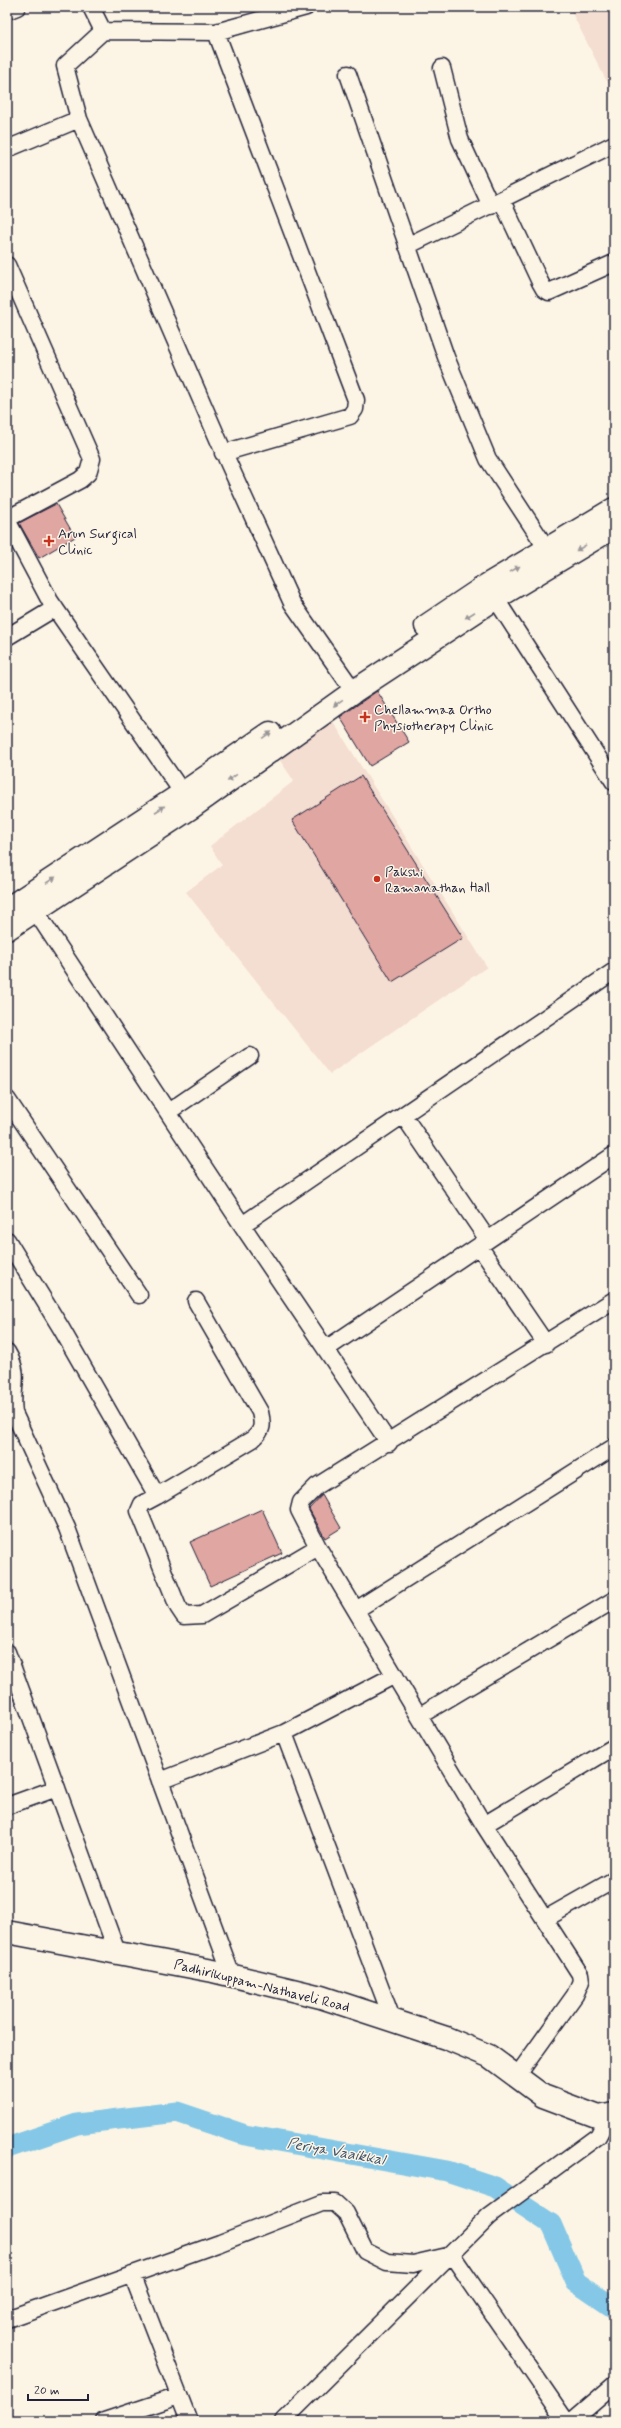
<svg xmlns="http://www.w3.org/2000/svg" width="621" height="2428" font-family="Mynerve,sans-serif">
<style>
.built{fill:#f4ddd1}
.lines{fill:none;stroke-linecap:round;stroke-linejoin:round}
.canal{stroke:#85c7e6;stroke-width:21}
.building{fill:#e0a6a2;stroke:#22223b}
.street-casing{stroke:#22223b;stroke-width:19}
.secondary-casing{stroke:#22223b;stroke-width:25}
.primary-casing{stroke:#22223b;stroke-width:25}
.street{stroke:#fcf5e5;stroke-width:16}
.secondary{stroke:#fcf5e5;stroke-width:22}
.primary{stroke:#fcf5e5;stroke-width:22}
.oneway{fill:#9a9698}
.poi-dot{fill:#c8321e;stroke:#fcf5e5;stroke-width:1.5}
.labels{text-anchor:middle;stroke-width:3;stroke-linejoin:round;paint-order:stroke}
.poi-label{font-size:14px;fill:#22223b;stroke:#fcf5e5;text-anchor:start}
.street-label{font-size:14px;fill:#22223b;stroke:#fcf5e5}
.water-label{font-size:15px;font-style:italic;fill:#40546e;stroke:#fcf5e5}
</style>
<rect width="100%" height="100%" fill="#fcf5e5"/>
<filter id="ink" filterUnits="userSpaceOnUse"><feTurbulence type="fractalNoise" baseFrequency=".025" numOctaves="2"/><feDisplacementMap in="SourceGraphic" scale="8" xChannelSelector="R" yChannelSelector="G"/><feConvolveMatrix kernelMatrix="1 2 1 2 8 2 1 2 1" color-interpolation-filters="sRGB"/></filter>
<g filter="url(#ink)">
<path class="built" d="M569,7H614V91L605,78Z
M327,712L487,967L330,1074L186,892L222,865L210,846L294,781L273,750Z"/>
<g class="lines">
<path class="canal" d="M7,2148L77,2124L177,2112L245,2135L447,2171L495,2187L551,2224L576,2282L614,2308"/>
</g>
<path class="building" d="M56,504L75,537L39,558L19,523Z
M377,691L409,742L370,766L340,717Z
M361,776L463,938L392,982L292,820Z
M322,1495L341,1528L325,1538L309,1509Z
M262,1509L282,1553L210,1586L190,1542Z"/>
<g class="lines">
<g class="street-casing">
<path id="street" d="M91,7L103,31
M306,7L216,32L103,31L65,66L79,119L228,462L292,603L346,680
M7,11L17,7
M216,32L356,400L355,409L350,416L223,453
M442,68L460,139L491,206
M348,74L446,357L488,459L547,549
M7,149L79,119
M502,201L540,282L544,289L549,292L614,263
M407,246L614,144
M7,265L92,459L88,473L80,480L7,519
M7,520L50,601L189,802
M490,590L614,782
M7,637L55,608
M29,901L242,1225L389,1443
M7,1099L139,1295
M168,1112L250,1056
M403,1115L488,1240
M242,1225L614,971
M7,1240L61,1328L157,1496L142,1504L139,1511L178,1607L184,1616L202,1615L318,1547
M479,1246L546,1344
M326,1349L614,1155
M7,1352C22,1377 10,1388 14,1413L67,1528L232,1976
M157,1496L253,1439C263,1430 263,1425 260,1412L196,1301
M356,1610L614,1447
M7,1652L117,1952
M419,1716L614,1600
M284,1733L393,2021
M160,1781L284,1733L395,1675
M7,1806L57,1788
M484,1825L614,1747
M545,1919L614,1880
M517,2076L575,1995L581,1981L580,1974L484,1825L318,1547L299,1510L301,1502L317,1486L614,1300
M132,2274L189,2421
M7,2319L220,2243L322,2203H335L346,2213L365,2251L387,2262L413,2264L452,2255L566,2421
M104,2421L179,2396
M283,2421L489,2216L598,2136L609,2115L613,2121
M572,2421L614,2385"/>
</g>
<g class="secondary-casing">
<path id="secondary" d="M7,1932L213,1971L321,1997L446,2038L489,2056L543,2096L599,2117L614,2114"/>
</g>
<g class="primary-casing">
<path id="primary" d="M426,626L487,585L614,509
M7,909L183,793L270,733
M7,929L192,807L356,690L496,598L614,527"/>
</g>
<use href="#street" class="street"/>
<use href="#secondary" class="secondary"/>
<use href="#primary" class="primary"/>
</g>
<defs><path id="oneway-solid" d="M-6-.8H1V-3.2L6.5 0L1 3.2V.8H-6Z"/></defs>
<g class="oneway">
<use href="#oneway-solid" transform="translate(581 548) rotate(149)"/>
<use href="#oneway-solid" transform="translate(515 569) rotate(-31)"/>
<use href="#oneway-solid" transform="translate(470 615) rotate(147)"/>
<use href="#oneway-solid" transform="translate(338 703) rotate(144)"/>
<use href="#oneway-solid" transform="translate(267 735) rotate(-35)"/>
<use href="#oneway-solid" transform="translate(232 778) rotate(144)"/>
<use href="#oneway-solid" transform="translate(160 809) rotate(-33)"/>
<use href="#oneway-solid" transform="translate(51 880) rotate(-33)"/>
</g>
</g>
<g class="poi-dot">
<path d="M47 535h4v4h4v4h-4v4h-4v-4h-4v-4h4z"/>
<path d="M363 711h4v4h4v4h-4v4h-4v-4h-4v-4h4z"/>
<circle cx="377" cy="879" r="4"/>
</g>
<g class="labels">
<g class="poi-label">
<text x="58" y="538">Arun Surgical<tspan x="58" dy="16">Clinic</tspan></text>
<text x="374" y="714">Chellammaa Ortho<tspan x="374" dy="16">Physiotherapy Clinic</tspan></text>
<text x="385" y="876">Pakshi<tspan x="385" dy="16">Ramanathan Hall</tspan></text>
</g>
<g class="street-label">
<text transform="translate(262 1985) rotate(14)" y="5">Padhirikuppam-Nathaveli Road</text>
</g>
<g class="water-label">
<text transform="translate(336 2151) rotate(10)" y="5">Periya Vaaikkal</text>
</g>
</g>
<rect width="621" height="2428" fill="none" stroke="#fcf5e5" stroke-width="24"/>
<rect x="12" y="12" width="597" height="2404" fill="none" stroke="#22223b" stroke-width="1.5" filter="url(#ink)"/>
<path d="M28 2394v6h60v-6" fill="none" stroke="#22223b" stroke-width="2"/>
<text x="34" y="2394" font-size="12" fill="#22223b" stroke="#fcf5e5" stroke-width="3" paint-order="stroke">20 m</text>
</svg>
